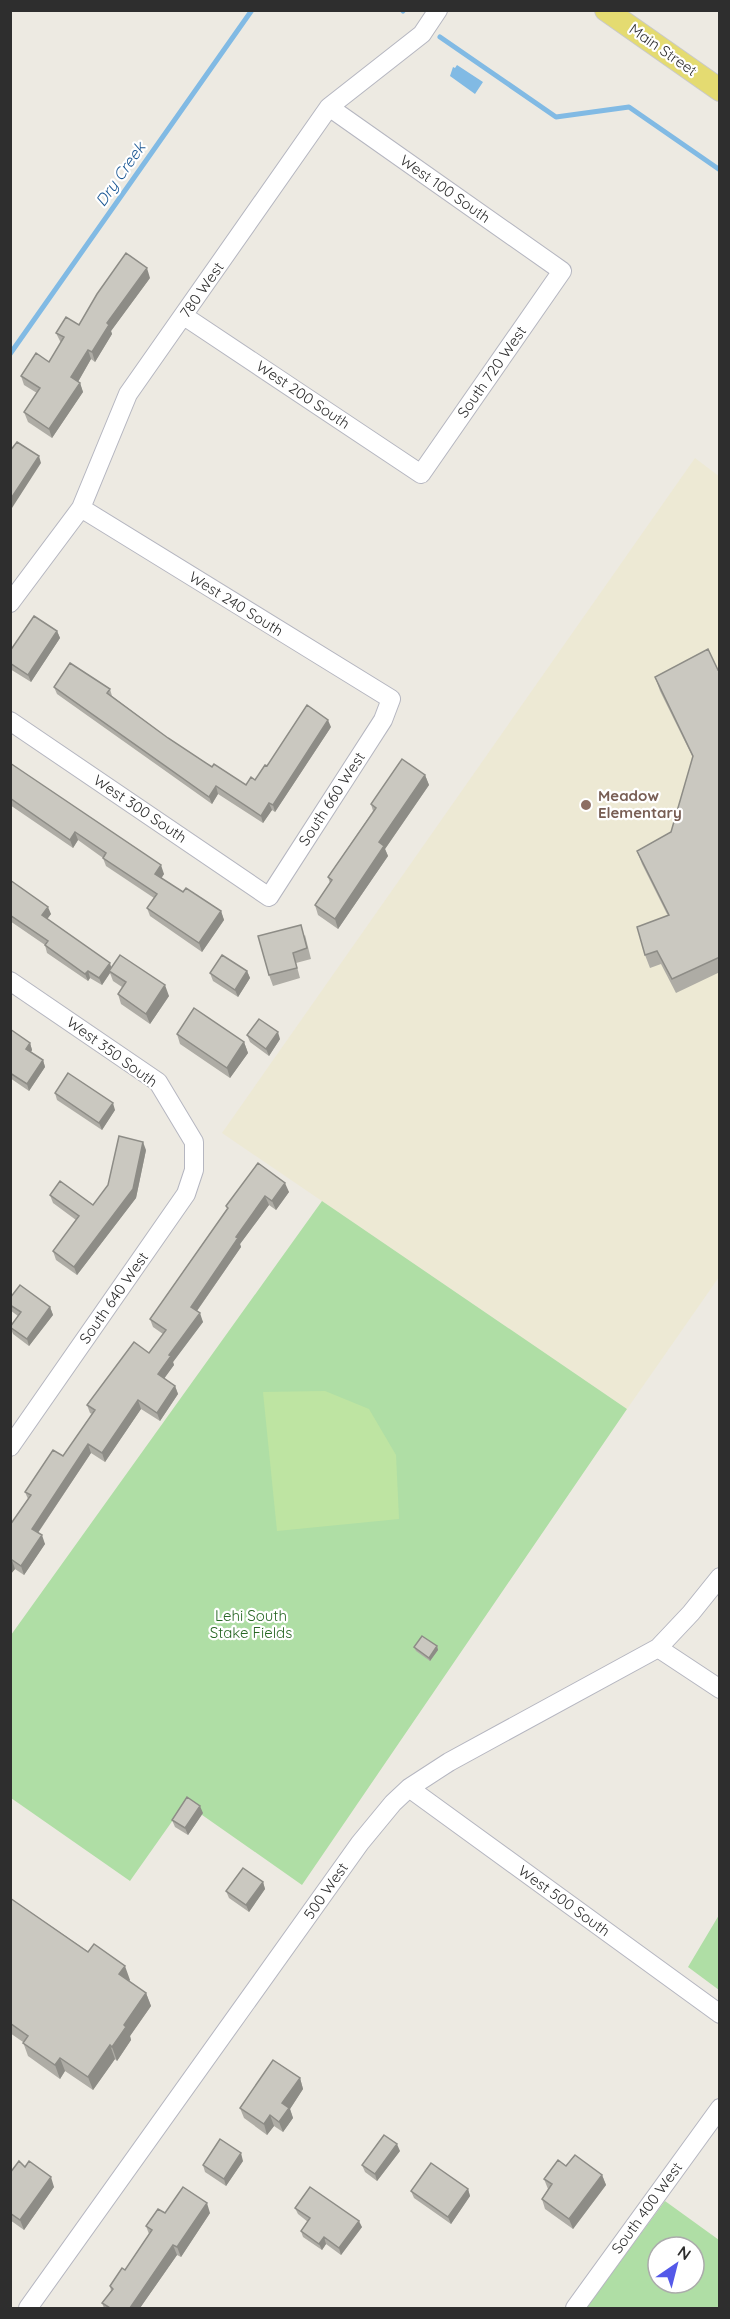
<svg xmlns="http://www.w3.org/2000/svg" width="730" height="2319" font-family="Quicksand,sans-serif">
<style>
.education{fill:#ede9d4}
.green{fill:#afdea5;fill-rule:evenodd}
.pitch{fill:#bee4a2}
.water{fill:#81bae4}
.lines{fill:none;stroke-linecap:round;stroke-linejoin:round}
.stream{stroke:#81bae4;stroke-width:5}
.minor-casing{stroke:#b5b6c0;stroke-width:20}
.major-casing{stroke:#c9c9c9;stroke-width:24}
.minor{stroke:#fff;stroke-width:18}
.major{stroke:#e4db71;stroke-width:22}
.wall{fill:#aeaca5}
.shaded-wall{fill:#8d8c86}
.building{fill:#cac8c0;stroke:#8d8c86;stroke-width:1.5}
.education-dot{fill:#8d6e63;stroke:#fff;stroke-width:2}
.labels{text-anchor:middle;stroke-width:4.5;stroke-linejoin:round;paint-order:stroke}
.street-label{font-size:15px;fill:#2e2e2e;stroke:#fff}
.education-label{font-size:15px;font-weight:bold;fill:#785e54;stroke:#fff;text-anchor:start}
.park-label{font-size:15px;fill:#276623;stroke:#fff}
.water-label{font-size:16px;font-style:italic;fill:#1c5894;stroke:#fff}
</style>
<rect width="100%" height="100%" fill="#edeae2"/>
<path class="education" d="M695,458L720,477L719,1277L627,1409L222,1133Z"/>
<path class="green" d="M322,1201L627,1409L302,1885L185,1803L130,1881L11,1798V1635Z
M719,1915V1990L688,1967Z
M665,2201L719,2240V2308H586ZM658,2247H694V2283H658Z"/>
<path class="pitch" d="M325,1391L369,1409L396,1455L399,1519L277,1531L263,1392Z"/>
<path class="water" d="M457,65L483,82L475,94L450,76L453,67L455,68Z"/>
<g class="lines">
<path class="stream" d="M402,10L403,11
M440,37L556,117L629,107L720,170
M10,354L252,10"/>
<g class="minor-casing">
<path id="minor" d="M184,316L421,474L562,271L329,107
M10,603L81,508L128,394L329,107L422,34L438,10
M10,721L269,897L383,720L391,699L81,508
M10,981L158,1082L194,1142V1170L186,1194L10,1447
M658,1648L720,1689
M409,1788L720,2014
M28,2308L360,1843L393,1803L409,1788L449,1762L658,1648L691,1613L720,1577
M575,2308L720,2108"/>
</g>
<g class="major-casing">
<path id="major" d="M606,10L720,90"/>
</g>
<use href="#minor" class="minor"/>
<use href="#major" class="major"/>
</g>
<path class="wall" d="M150,278L111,331L112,334L95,362L91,359L78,382L80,383L83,392L52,438L28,422L24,412L37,393L24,385L21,376L49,362L61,343L56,333L79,325Z
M57,631L60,638L31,682L10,669V651Z
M720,669V972L676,993L661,964L650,968L645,955L668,916L642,864L637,851L671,832L693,758L660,691L655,677Z
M54,687L110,689L112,696L168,738L212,767L246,785L255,780L267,766L331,727L275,812L272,810L263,823L218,794L212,804L57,694Z
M10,763L164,874L161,878L183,892L221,911L224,920L202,952L150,916L147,908L154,898L106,866L103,858L78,840L73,848L10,805Z
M425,775L429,785L385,849L388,856L338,929L318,915L315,905L330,883L328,877L373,811L371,804Z
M10,880L51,914L47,919L111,968L169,996L150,1024L121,1004L118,994L122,987L113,981L110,973L102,985L90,978L88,981L47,953L45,945L10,921Z
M305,935L311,959L296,963L300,978L273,986L269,975Z
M247,971L250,978L238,997L213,981L210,973Z
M10,1029L30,1043L32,1050L31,1052L43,1060L45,1067L29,1091L10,1078Z
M177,1034L244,1042L248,1053L230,1078L180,1044Z
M247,1035L280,1039L269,1056L250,1042Z
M55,1093L115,1110L102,1130L57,1100Z
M146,1150L136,1198L77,1275L56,1260L53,1251L76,1220L53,1203L50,1195L93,1205Z
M258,1163L289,1192L276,1210L269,1205L240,1244L241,1247L197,1311L203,1322L173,1362L174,1365L164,1378L175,1386L178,1394L160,1421L141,1409L105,1462L91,1453L38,1533L45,1544L24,1575L15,1569L10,1575V1525L28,1499L25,1492L63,1456L92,1414L90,1413L87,1405L149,1353L163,1334L153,1327L150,1319L227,1209L226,1206Z
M10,1298L50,1307L53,1315L29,1346L13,1334L10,1326L18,1316L10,1310Z
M437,1646L438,1650L430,1661L416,1651L414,1647Z
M203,1813L188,1835L175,1827L172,1820Z
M263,1882L265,1889L249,1912L229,1898L226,1891Z
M10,1898L130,1980L129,1981L146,1993L151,2006L130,2036L131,2040L117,2061L115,2059L93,2090L65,2071L60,2079L28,2056L23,2042L10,2033Z
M300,2078L303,2089L290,2109L293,2118L283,2132L274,2126L267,2135L244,2118L240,2108Z
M400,2151L377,2181L365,2172L362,2165Z
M243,2161L226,2186L205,2172L203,2165Z
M25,2167L54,2187L24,2230L10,2220V2173Z
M602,2175L606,2185L573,2229L545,2209L542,2199L548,2189L544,2179Z
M468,2189L470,2196L451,2224L414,2198L411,2191Z
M295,2208L362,2227L341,2255L326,2244L322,2250L303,2237L301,2231L308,2222L298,2214Z
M165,2213H210L181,2257L177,2255L140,2308H104L102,2303L111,2291L110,2286L125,2270L149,2234L146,2226Z"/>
<path class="shaded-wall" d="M147,268L150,278L111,331L112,334L95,362L92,352L107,323Z
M88,350L91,359L75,387L71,377Z
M80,383L83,392L52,438L49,429Z
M39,456L41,463L12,508L10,500Z
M57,631L60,638L31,682L28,675Z
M328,720L331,727L275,812L273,805Z
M425,775L429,785L385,849L388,856L338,929L335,919L379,842Z
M216,786L218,794L212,804L209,797Z
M269,803L272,810L263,823L261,816Z
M75,832L78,840L73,848L70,840Z
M161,865L164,874L159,882L155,874Z
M48,907L51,914L45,922L42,915Z
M221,911L224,920L202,952L199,943Z
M110,963L112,970L109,971L110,973L102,985L99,978Z
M88,971L90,978L88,981L85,974Z
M247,971L250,978L238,997L235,990Z
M165,985L169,996L150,1024L146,1014Z
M278,1032L280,1039L269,1056L266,1049Z
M244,1042L248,1053L230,1078L227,1068Z
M30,1043L32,1050L28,1056L26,1049Z
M43,1060L45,1067L29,1091L27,1084Z
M113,1103L115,1110L102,1130L99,1123Z
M143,1142L146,1150L136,1198L77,1275L74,1267Z
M285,1183L289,1192L276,1210L272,1201Z
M265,1196L269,1205L240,1244L241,1247L194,1315L191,1307L236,1237Z
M50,1307L53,1315L29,1346L27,1339Z
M200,1313L203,1322L173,1362L174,1365L161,1383L158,1374L169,1355Z
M175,1386L178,1394L160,1421L157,1413Z
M138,1400L141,1409L105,1462L102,1453Z
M88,1444L91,1453L35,1537L32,1529Z
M42,1535L45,1544L24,1575L21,1566Z
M12,1560L15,1569L10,1575V1562Z
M437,1646L438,1650L430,1661L429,1658Z
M200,1806L203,1813L188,1835L185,1828Z
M263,1882L265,1889L249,1912L246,1905Z
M125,1966L130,1980L124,1987L119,1974Z
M146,1993L151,2006L130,2036L131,2040L117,2061L112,2047L124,2025Z
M110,2045L115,2059L93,2090L88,2077Z
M60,2058L65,2071L60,2079L55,2065Z
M300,2078L303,2089L290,2109L293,2118L283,2132L279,2122L282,2103Z
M270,2115L274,2126L267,2135L264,2124Z
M397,2144L400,2151L377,2181L375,2174Z
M241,2153L243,2161L226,2186L224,2179Z
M602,2175L606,2185L573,2229L569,2219Z
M51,2177L54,2187L24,2230L20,2220Z
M468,2189L470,2196L451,2224L448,2217Z
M207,2203L210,2213L181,2257L177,2247Z
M359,2221L362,2227L341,2255L339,2248Z
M324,2237L326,2244L322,2250L319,2244Z
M173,2245L177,2255L140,2308H130Z"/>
<path class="building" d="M126,253L147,268L107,323L109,325L92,352L88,350L71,377L80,383L49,429L24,412L40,388L21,376L36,353L49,362L64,337L56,333L66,317L79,325L97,294Z
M17,442L39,456L10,500V451Z
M34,616L57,631L28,675L10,663V651Z
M708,649L718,670L720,669V957L672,979L657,951L645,955L637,927L669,915L637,851L671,832L693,756L655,677Z
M70,663L110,689L107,693L168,738L212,767L214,764L246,785L251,777L255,780L265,765L267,766L307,705L328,720L273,805L269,803L261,816L216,786L209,797L54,687Z
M402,759L425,775L379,842L384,846L335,919L315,905L332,880L328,877L376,808L371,804Z
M10,763L161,865L155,874L183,892L186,888L221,911L199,943L147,908L157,894L103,858L106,853L75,832L70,840L10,798Z
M10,880L48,907L42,915L110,963L99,978L88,971L85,974L45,945L48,941L10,915Z
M301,925L307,948L293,953L297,968L269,975L258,936Z
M120,955L165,985L146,1014L118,994L126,982L109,971Z
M222,955L247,971L235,990L210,973Z
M194,1008L244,1042L227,1068L177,1034Z
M259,1019L278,1032L266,1049L247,1035Z
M10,1029L30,1043L26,1049L43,1060L27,1084L10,1073Z
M68,1073L113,1103L99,1123L55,1093Z
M119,1136L143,1142L133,1189L74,1267L53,1251L79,1216L50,1195L60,1181L93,1205L108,1185Z
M258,1163L285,1183L272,1201L265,1196L236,1237L238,1238L191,1307L200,1313L169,1355L171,1356L158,1374L175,1386L157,1413L138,1400L102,1453L88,1444L32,1529L42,1535L21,1566L12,1560L10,1562V1525L31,1495L25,1492L53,1450L63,1456L95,1410L87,1405L134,1342L149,1353L166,1330L150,1319L228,1208L226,1206Z
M20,1285L50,1307L27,1339L10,1327L21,1312L10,1305V1298Z
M422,1636L437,1646L429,1658L414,1647Z
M187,1797L200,1806L185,1828L172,1820Z
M243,1868L263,1882L246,1905L226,1891Z
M10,1898L88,1952L94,1944L125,1966L119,1974L146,1993L124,2025L126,2027L112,2047L110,2045L88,2077L60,2058L55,2065L23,2043L28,2036L10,2023Z
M273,2060L300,2078L282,2103L289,2108L279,2122L270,2115L264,2124L240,2108Z
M384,2135L397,2144L375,2174L362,2165Z
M220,2139L241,2153L224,2179L203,2165Z
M575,2155L602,2175L569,2219L542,2199L552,2184L544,2179L558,2160L566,2166Z
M19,2161L25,2167L29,2161L51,2177L20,2220L10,2213V2173Z
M431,2163L468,2189L448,2217L411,2191Z
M183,2187L207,2203L177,2247L173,2245L130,2308H110L102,2303L113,2289L110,2286L122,2268L125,2270L152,2230L146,2226L158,2209L165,2213Z
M310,2187L359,2221L339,2248L324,2237L319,2244L301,2231L310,2218L295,2208Z"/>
<circle class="education-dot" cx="586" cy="805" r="6"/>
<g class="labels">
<g class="street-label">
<text transform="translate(663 50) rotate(35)" y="5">Main Street</text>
<text transform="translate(445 189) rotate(35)" y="5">West 100 South</text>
<text transform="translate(202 290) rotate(-55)" y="5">780 West</text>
<text transform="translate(492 372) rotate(-55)" y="5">South 720 West</text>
<text transform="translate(303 395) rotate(34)" y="5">West 200 South</text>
<text transform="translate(236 604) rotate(32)" y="5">West 240 South</text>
<text transform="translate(332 799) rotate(-57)" y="5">South 660 West</text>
<text transform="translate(140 809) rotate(34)" y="5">West 300 South</text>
<text transform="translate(112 1052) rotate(36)" y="5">West 350 South</text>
<text transform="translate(114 1298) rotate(-55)" y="5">South 640 West</text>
<text transform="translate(326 1891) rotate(-55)" y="5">500 West</text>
<text transform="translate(564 1901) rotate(36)" y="5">West 500 South</text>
<text transform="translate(647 2208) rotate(-54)" y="5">South 400 West</text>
</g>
<g class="education-label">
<text x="598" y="801">Meadow<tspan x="598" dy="17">Elementary</tspan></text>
</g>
<g class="park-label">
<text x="251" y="1621">Lehi South<tspan x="251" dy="17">Stake Fields</tspan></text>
</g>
<g class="water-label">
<text transform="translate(120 174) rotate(-55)" y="6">Dry Creek</text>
</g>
</g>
<rect width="730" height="2319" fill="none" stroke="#2e2e2e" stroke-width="24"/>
<g transform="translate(676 2265) rotate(35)"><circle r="28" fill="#ffffff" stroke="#ababab" stroke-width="1.5"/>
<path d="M0-4.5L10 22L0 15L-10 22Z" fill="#5459e9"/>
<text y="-9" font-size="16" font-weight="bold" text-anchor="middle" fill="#2e2e2e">N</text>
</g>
</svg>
